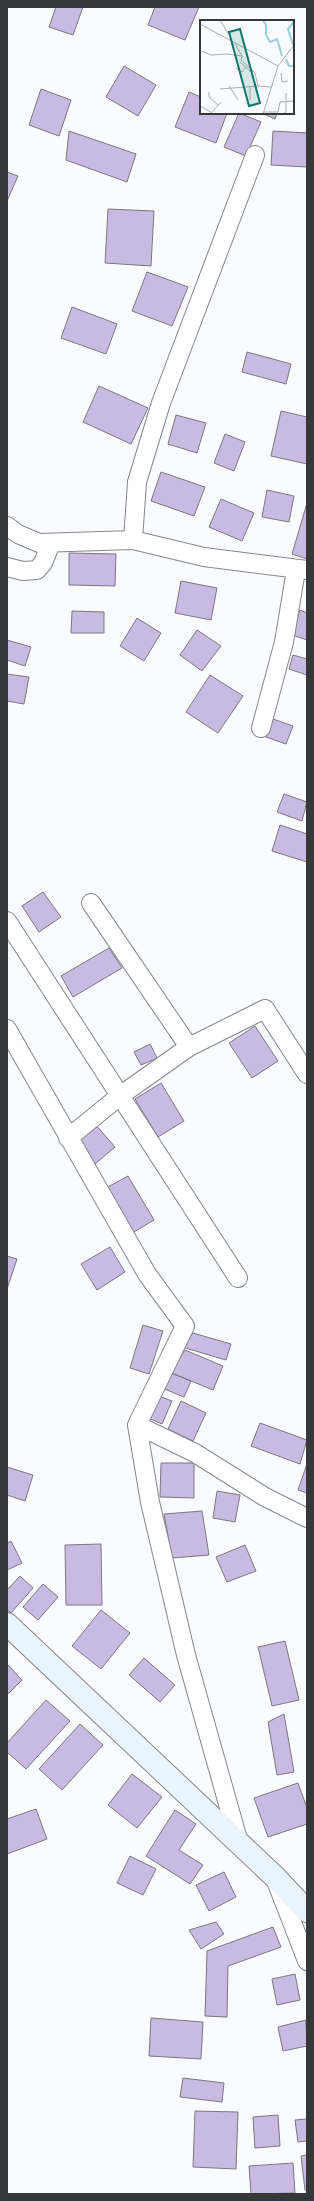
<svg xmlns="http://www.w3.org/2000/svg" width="314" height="2201" font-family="'DM Sans',sans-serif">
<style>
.building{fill:#c9bae3;stroke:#7a797c}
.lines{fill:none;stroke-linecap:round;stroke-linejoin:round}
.street-casing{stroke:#86878b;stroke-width:20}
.secondary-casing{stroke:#86878b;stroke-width:24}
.street{stroke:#fff;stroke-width:18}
.secondary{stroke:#eaf4fd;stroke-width:22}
.inset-river{fill:none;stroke:#99d1db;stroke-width:2}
.inset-road{fill:none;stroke:#acadaf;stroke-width:1}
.view{fill:#0f766e;fill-opacity:0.15;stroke:#0f766e;stroke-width:2}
.inset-edge{fill:none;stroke:#363739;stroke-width:2}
</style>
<rect width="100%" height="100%" fill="#fafbfe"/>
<path class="building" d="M56,7H83L73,35L49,27Z
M155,7H199L185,40L148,25Z
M124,66L156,85L138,116L106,97Z
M41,89L71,100L59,136L29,125Z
M189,92L201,97V113H227L216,143L175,127Z
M239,113L261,122L246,156L224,147Z
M262,113H277L275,119Z
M69,131L136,154L127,182L66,160Z
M273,131L307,133V167L271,165Z
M7,172L18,176L7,201Z
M108,209L154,211L151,266L105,263Z
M147,272L188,287L172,326L132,311Z
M72,307L117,324L106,354L61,338Z
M247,352L291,364L286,384L242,372Z
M99,386L148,408L131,444L83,422Z
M281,411L307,417V464L271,456Z
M176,415L206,423L197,453L168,444Z
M225,434L245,442L234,471L214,463Z
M161,472L205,487L194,516L151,501Z
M267,490L294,496L289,522L262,517Z
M221,499L254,513L242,541L209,527Z
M307,503V559L292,554Z
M69,553L116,554L115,586L69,585Z
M181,581L217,588L211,620L175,613Z
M300,610L307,613V640L292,635Z
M72,611L104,612V633H71Z
M137,618L161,633L144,661L120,646Z
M197,630L221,646L202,671L180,655Z
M7,640L31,647L25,666L7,660Z
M293,655L307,659V675L289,669Z
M7,674L29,677L24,704L7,701Z
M210,675L243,696L218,733L186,712Z
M273,719L293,726L286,744L266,737Z
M284,794L307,802L302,821L277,812Z
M280,825L307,834V862L272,851Z
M43,892L61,917L39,932L22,906Z
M109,948L122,968L73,997L61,976Z
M255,1026L278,1061L252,1078L229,1043Z
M150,1044L157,1058L141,1065L134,1052Z
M161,1083L184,1121L158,1137L135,1099Z
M95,1124L115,1147L95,1164L76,1141Z
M128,1176L154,1220L132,1233L106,1188Z
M110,1247L125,1272L97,1290L81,1264Z
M7,1256L17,1259L7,1289Z
M143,1325L163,1331L149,1374L130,1368Z
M193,1333L231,1344L226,1360L182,1347Z
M185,1350L223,1366L213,1390L169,1372Z
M169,1372L191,1381L184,1397L162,1388Z
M159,1396L172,1401L162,1424L148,1418Z
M181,1401L206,1413L193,1441L168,1429Z
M260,1423L307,1440L300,1464L251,1446Z
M161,1463H194V1498L160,1497Z
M307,1464V1493L298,1490Z
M7,1467L33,1475L25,1501L7,1495Z
M217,1491L240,1495L235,1522L213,1518Z
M202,1511L209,1555L172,1558L164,1514Z
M11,1541L22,1563L7,1570V1543Z
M101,1544L102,1605H66L65,1545Z
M245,1545L256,1571L227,1582L216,1557Z
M20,1576L33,1588L11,1613L7,1610V1590Z
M43,1584L58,1597L38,1620L23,1607Z
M101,1610L130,1633L101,1669L72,1646Z
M285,1641L299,1700L272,1706L258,1647Z
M144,1658L175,1685L160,1702L129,1675Z
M7,1664L22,1680L7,1695Z
M46,1700L70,1721L26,1769L7,1752V1743Z
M284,1714L294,1772L277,1775L268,1722Z
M80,1724L103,1745L62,1790L39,1769Z
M132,1774L162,1797L137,1828L108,1805Z
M298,1783L307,1808V1824L268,1837L254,1798Z
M36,1809L47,1839L7,1854V1819Z
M175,1810L196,1824L179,1850L203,1865L190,1884L146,1856Z
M130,1856L156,1869L143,1895L117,1883Z
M224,1872L236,1897L209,1911L196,1885Z
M216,1922L224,1934L201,1949L189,1930Z
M273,1927L281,1947L228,1966L227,2017L205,2016L207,1951Z
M295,1974L300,2000L277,2005L272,1979Z
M151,2018L203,2022L201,2059L149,2056Z
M306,2020L307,2046L283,2051L278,2027Z
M183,2078L224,2083L222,2102L180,2097Z
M195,2111L238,2112L236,2169L193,2167Z
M278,2115L280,2146L255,2148L253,2117Z
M307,2119V2141L298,2142L295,2120Z
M307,2155V2190H305L301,2156Z
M293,2163L295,2193L251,2194L249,2166Z"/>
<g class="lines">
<g class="street-casing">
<path id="street" d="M7,526L18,534L39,543L133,540L204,557L307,570
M133,540L137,482L161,403L255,155
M7,567L23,571L37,570L43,563L51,543
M261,728L284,642L296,570
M91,903L189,1047
M7,921L238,1278
M7,1029L147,1274L185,1326L137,1425L150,1502L186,1655L239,1843
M68,1138L121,1095L189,1047L265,1009L307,1074
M137,1425L195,1453L265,1497L307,1518
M276,1881L307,1961"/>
</g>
<g class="secondary-casing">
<path id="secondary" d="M7,1624L275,1877L307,1911"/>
</g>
<use href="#street" class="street"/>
<use href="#secondary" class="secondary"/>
</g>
<g transform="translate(200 20)">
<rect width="94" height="94" fill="#fafbfe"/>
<path class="inset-river" d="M63,0L66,5V15L70,22L77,19L82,36M93,25L88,9L94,2M86,39L89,46H94"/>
<path class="inset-road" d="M20,0L32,20M0,4L78,46M35,24L42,36L41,40L55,53L58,66L71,67M2,31L11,35L27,34L42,36M40,42L52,53M36,48L42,52L46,47M81,53L82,62L88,61M29,66L38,80M20,69L58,66M9,72V77L18,85M50,80V66M0,86L14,94M12,92L21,82M64,92H78L80,82L94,81M63,94L78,46L94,25M83,94L86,92V73"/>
<path class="view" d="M40,9L60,83L49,86L29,12Z"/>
<rect width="94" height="94" class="inset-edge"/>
</g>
<rect width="314" height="2201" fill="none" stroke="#363739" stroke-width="16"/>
</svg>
